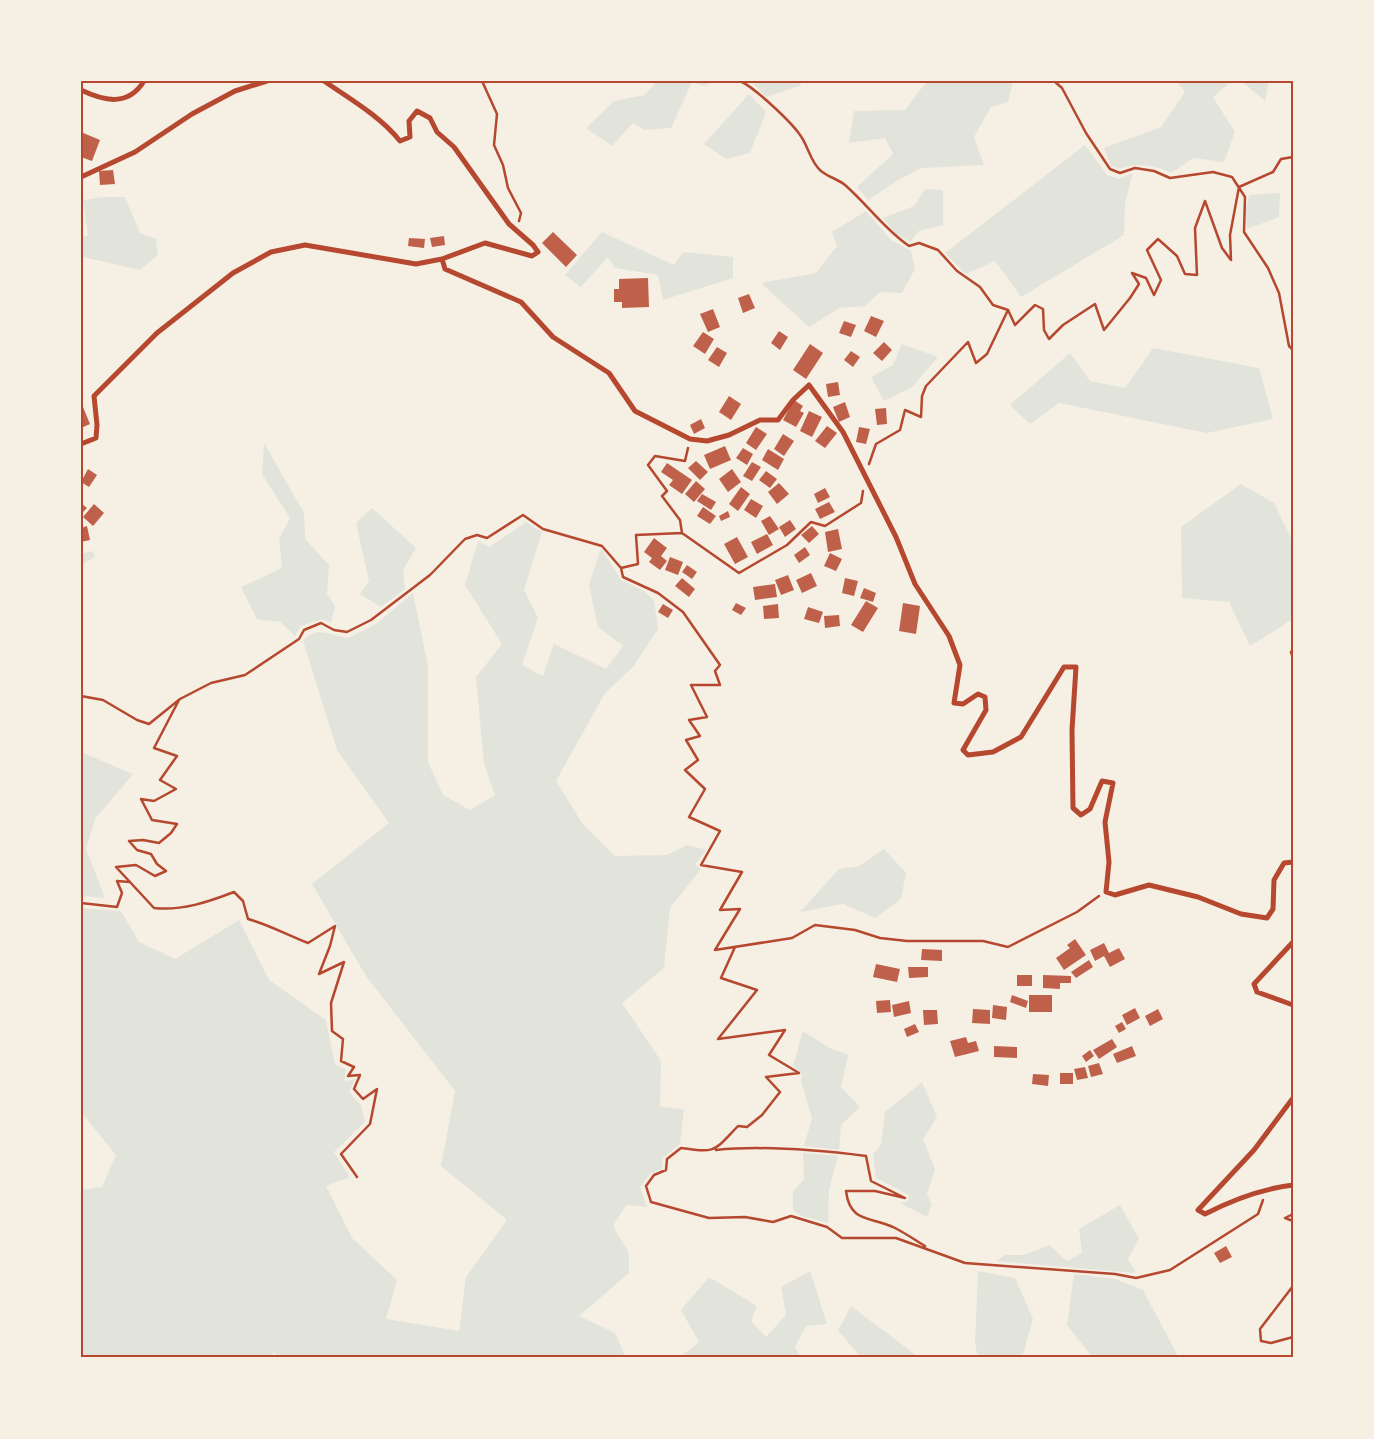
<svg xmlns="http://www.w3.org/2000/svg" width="1374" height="1439" font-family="'Alegreya Sans',sans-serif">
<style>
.green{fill:#e2e4dc}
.building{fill:#bf614a}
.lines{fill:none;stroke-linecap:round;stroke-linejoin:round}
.path{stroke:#b5482f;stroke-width:2.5}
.minor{stroke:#b5482f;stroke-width:5}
.neatline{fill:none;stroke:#b5482f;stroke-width:2}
</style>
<rect width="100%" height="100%" fill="#f6efe4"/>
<path class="green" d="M657,81H714L704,86L692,82L671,128L644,130L633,123L612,146L586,128L614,101L645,95Z
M751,81H802L800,86L766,97Z
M927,81H1013L1008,102L991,107L974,137L984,165L922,168L900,179L868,200L857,187L893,154L885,138L849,143L854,111L905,110Z
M1176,81H1232L1213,97L1235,132L1224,162L1193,158L1171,173C1153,165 1138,162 1119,169L1111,166L1104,148L1161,127L1185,92Z
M1241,81H1269L1265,101Z
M749,94L766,112L750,153L726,159L704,144Z
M1085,145L1107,175L1119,179L1133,173L1125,203L1124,235L1021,297L995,261L966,274L945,253Z
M925,189L943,190V225L919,231L910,242L895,233L883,218L914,206Z
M1280,193L1279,217L1247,229L1246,211L1249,195Z
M103,197H125L140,233L156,239L158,255L140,270L83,257L81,262V237L88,236L83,200Z
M866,211L891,240L911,251L915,269L902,293L880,292L865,306L840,308L809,327L761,283L816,273L837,246L832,232Z
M602,232L674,265L683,252L733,257V278L663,300L658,275L615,268L608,257L581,287L565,275Z
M902,344L938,357L912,387L884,401L871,377L893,365Z
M1153,348L1259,368L1273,419L1207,433L1059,403L1030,424L1010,405L1070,353L1090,381L1125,388Z
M264,443L304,513L305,539L329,565L327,594L335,606L331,623L322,619L301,626L295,636L280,622L257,619L241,587L282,568L279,539L290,518L262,474Z
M1241,484L1274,503L1293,542V619L1250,646L1229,602L1182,598L1181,527Z
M372,508L416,548L403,570L405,589L381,607L360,594L369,581L356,523Z
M526,522L542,532L524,590L538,618L522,665L543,676L554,644L606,669L623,646L598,627L589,585L601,548L621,580L644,591L654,600L658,629L633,667L605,693L556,781L582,823L615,856L666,855L687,845L706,850L695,865L701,869L670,908L664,968L622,1003L661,1061L660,1107L684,1109L680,1144L663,1158L662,1169L650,1174L640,1187L647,1207L626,1205L613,1226L629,1253V1273L579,1316L615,1333L626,1358H280L274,1352L270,1358H81V1190L102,1187L116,1155L81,1112V908L121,911L139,942L175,959L239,920L269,980L326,1020L335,1065L346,1069L344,1082L355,1079L349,1092L361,1105L365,1122L334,1152L350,1177L326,1186L352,1238L397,1280L386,1319L459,1331L466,1277L507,1220L441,1166L455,1091L366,976L312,884L389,823L337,750L303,641C316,625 330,635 348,638L376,624L413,593L428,666V762L443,795L470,810L495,795L484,764L476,677L502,644L465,585L478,541L489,547Z
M93,551L95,557L81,565V554Z
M81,752L133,774L95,819L86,849L105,898L81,896Z
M884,849L906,873L901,899L875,918L843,904L800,912L839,869L859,866Z
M803,1031L828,1047L848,1055L841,1087L860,1107L841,1125L839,1150L804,1146L812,1118L801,1081L802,1073L793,1066Z
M922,1082L937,1117L923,1139L935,1169L927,1194L932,1205L927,1217L900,1203L908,1201L909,1195L876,1178L873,1154L881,1144L885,1112Z
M803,1153L838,1156L829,1190L828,1223L802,1216L793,1210V1192L804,1179Z
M1120,1205L1139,1239L1128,1259L1136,1273L996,1261L1005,1255H1024L1049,1245L1067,1261L1082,1253L1079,1229Z
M810,1271L827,1324L806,1326L795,1347L801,1358H679L699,1342L681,1310L709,1277L757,1306L751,1321L766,1337L786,1315L781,1287Z
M978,1271L1015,1278L1033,1319L1022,1358H978L975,1343Z
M1074,1274L1115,1279L1143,1290L1179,1358H1093L1067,1325Z
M851,1306L920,1358H862L838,1331Z"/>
<path class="building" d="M81,132L100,140L92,161L81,157Z
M113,170L115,184L100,185L99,171Z
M553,232L577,255L566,267L542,243Z
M444,236L445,245L432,247L430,238Z
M409,238L425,239L424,248L408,246Z
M648,278L649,307L622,308V302H614V289H619V279Z
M749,294L755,308L743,313L738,298Z
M713,309L720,327L708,332L700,314Z
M871,316L884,321L876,337L864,331Z
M844,321L856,325L851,337L839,333Z
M779,331L788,337L780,350L771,343Z
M703,332L714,339L705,354L693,346Z
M884,342L892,350L882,361L873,353Z
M810,344L823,353L806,379L793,370Z
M717,347L727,353L719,367L708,360Z
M851,351L860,357L853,367L844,360Z
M838,382L840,395L828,397L826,384Z
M729,396L741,404L731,420L719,412Z
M794,400L803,406L800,411L804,413L796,427L783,420Z
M81,402L90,424L81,428Z
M845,402L850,417L839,422L833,407Z
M886,408L887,424L877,425L875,409Z
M809,411L822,417L812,437L800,431Z
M701,419L705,428L694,434L690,425Z
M827,426L837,433L825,448L815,441Z
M756,427L767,434L756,450L746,443Z
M859,427L870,429L866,444L856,442Z
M783,434L794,441L784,456L774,449Z
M725,446L731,460L710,469L704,455Z
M743,448L753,454L747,465L736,458Z
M768,449L784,459L778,470L762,460Z
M696,461L708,472L700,480L688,468Z
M752,462L761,467L752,481L743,476Z
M667,463L692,480L682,494L669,485L673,480L661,472Z
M88,469L97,475L89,487L81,482Z
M732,469L741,482L728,492L719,479Z
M766,471L777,479L770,488L759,480Z
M696,481L705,489L694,502L685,494Z
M779,483L789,494L777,504L768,492Z
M741,487L750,494L738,511L729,504Z
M825,488L830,497L818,503L814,494Z
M702,494L716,502L711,510L697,501Z
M751,499L763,506L756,518L744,510Z
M829,502L835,512L820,519L815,509Z
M81,503L87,508L81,514Z
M94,504L104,513L93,526L83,517Z
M703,507L716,516L710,524L697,516Z
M728,511L730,517L721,521L719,516Z
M770,516L779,529L769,535L761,521Z
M790,520L796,529L785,537L779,527Z
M87,526L90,540L81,542V528Z
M812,526L819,534L809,543L801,535Z
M838,529L842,549L828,552L825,532Z
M767,534L773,545L757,554L751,542Z
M737,537L748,557L735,564L724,544Z
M654,538L667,548L661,556L667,561L660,570L649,562L652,558L644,552Z
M805,547L810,555L799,563L794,555Z
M830,553L842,559L836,571L824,566Z
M670,557L683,562L678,575L665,570Z
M687,565L697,572L692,579L682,572Z
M811,573L817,586L802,593L796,580Z
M788,575L794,590L781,595L775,580Z
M682,578L695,589L689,597L675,586Z
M845,578L858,581L854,596L842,593Z
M775,584L777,597L755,600L753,587Z
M864,588L876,593L873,602L860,598Z
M866,601L878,608L863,632L851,625Z
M736,603L746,608L741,615L732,610Z
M903,603L920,606L916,634L899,631Z
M663,604L673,610L668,618L658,612Z
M778,604L779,618L764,619L763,606Z
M808,607L823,612L819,623L804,619Z
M839,615L840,626L825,628L824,616Z
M1075,939L1086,955L1064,970L1056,958L1070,948L1067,945Z
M1104,943L1109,953L1119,948L1125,959L1110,967L1104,956L1095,961L1090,950Z
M922,949L942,950V961L921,960Z
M1089,960L1093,967L1076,978L1071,972Z
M876,964L900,969L897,982L873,977Z
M908,967H928V977L909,978Z
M1017,975H1032V986H1017Z
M1043,975L1071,976V983H1060V989L1043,988Z
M1012,995L1028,1001L1026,1008L1010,1002Z
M1029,995H1052V1012H1029Z
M890,1000L891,1012L877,1013L876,1001Z
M909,1001L911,1013L894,1017L892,1005Z
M993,1005L1007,1007L1006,1020L992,1018Z
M1135,1008L1140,1018L1127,1025L1122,1015Z
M973,1009L990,1010V1024L972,1023Z
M1158,1009L1163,1019L1150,1026L1145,1016Z
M923,1010H937L938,1024L924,1025Z
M1122,1022L1126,1029L1119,1033L1115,1026Z
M915,1024L919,1032L907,1037L904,1029Z
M966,1037L968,1043L976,1041L979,1051L955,1057L950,1041Z
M1112,1039L1117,1047L1099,1059L1093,1050Z
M994,1046L1017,1047V1058L994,1057Z
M1132,1046L1136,1056L1117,1063L1113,1054Z
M1090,1050L1094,1056L1086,1062L1082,1056Z
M1099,1063L1103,1074L1091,1077L1088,1066Z
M1085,1067L1088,1078L1077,1080L1074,1069Z
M1060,1073H1073V1084H1060Z
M1033,1074L1049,1075L1048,1086L1032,1084Z
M1226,1246L1232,1257L1220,1263L1214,1253Z"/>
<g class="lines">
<path class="path" d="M482,81L497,114L494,145L503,165L508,188L521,213L519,221
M740,81C754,87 794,124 802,138C809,149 811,163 821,171C828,177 838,179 845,185C867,204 884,229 909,246L919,243L938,250L957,271L980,287L993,305L1008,310
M1054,81L1062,88L1086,133L1110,169L1120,173L1135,168L1154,171L1170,178L1213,172L1232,177L1245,197L1244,232L1268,268L1279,293L1289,346L1293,350
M869,464L876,444L900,430L905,410L921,417L922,396L926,386L968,342L976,363L987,354L1008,310L1015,325L1035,305L1043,309L1044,330L1049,339L1063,325L1095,304L1104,330L1130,298L1139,284L1132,273L1146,278L1154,295L1161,280L1147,250L1158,239L1177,256L1185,274L1197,275L1195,228L1205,201L1222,248L1231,260L1230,235L1239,187L1273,172L1281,159L1293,157
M682,533L680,520L662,496L667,491L648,465L655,456L685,461L688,448
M621,568L623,577L658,593L683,612L720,665L715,671L720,685H691L707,717L689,720L700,736L686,740L698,760L685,770L705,789L689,817L720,831L701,865L742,872L720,910L740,909L715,950
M1293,650L1291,652L1293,658
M81,696L103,700L137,720L149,724L180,699L211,683L245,675L299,639L304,630L321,623L334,630L347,632L371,620L430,575L465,539L477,535L487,538L523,515L543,529L602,546L621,568L638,564L636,535L682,533L739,573L787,545L811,522L825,526L861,503L863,491
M179,700L154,748L177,756L160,780L176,789L154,801L141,799L152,820L177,824L171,833L159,843L143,840L129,841L137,850L151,854L157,864L166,871L155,876L136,865L116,867L154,908C182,911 208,902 234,892L243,901L248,919C270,925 287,935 308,943L335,926L330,946L319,974L344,962L331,1003L332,1031L343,1039L341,1061L354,1067L348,1076L360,1075L354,1089L363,1099L377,1089L370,1124L341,1154L357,1177
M81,903L117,907L122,893L117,881L130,882
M735,947L721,978L757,990L718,1039L785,1030L769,1055L799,1073L766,1077L780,1092L762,1115L747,1127L738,1126C713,1152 717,1153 681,1148L667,1159L666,1170L654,1175L646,1186L651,1202L709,1218L745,1217L773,1222L791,1216L827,1227L842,1238H896L965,1263L1115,1274L1136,1278L1170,1270L1258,1214L1263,1200
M715,950L792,938L815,925L855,930L880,938L907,941H983L1008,947L1077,912L1099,896
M716,1150C764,1145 818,1150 866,1156L871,1181L905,1198L875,1191H846C850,1224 872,1216 895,1228C905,1233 915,1240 925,1246
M1293,1214L1285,1218L1293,1221
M1293,1286L1260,1329L1261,1341L1271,1343L1293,1337"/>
<path class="minor" d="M324,81C350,99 380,116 400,141L410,137L409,121L417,111L430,118L437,132L454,147L509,224L533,245L538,252L532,256L485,243L442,259L445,269L521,302L553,337L609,373L635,411L690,439L707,441L729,435L760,420H778L793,400L809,385L843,432L896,537L915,584L949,636L960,665L954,703L963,704L978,694L985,697L986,710L963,750L968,755L993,752L1021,737L1064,667H1076L1072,730L1073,808L1081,815L1090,809L1102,781L1113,783L1105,822L1109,862L1106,892L1115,895L1149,885L1198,897L1241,914L1267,918L1273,909L1274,880L1284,863L1293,862
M81,90C104,101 128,107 144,81
M81,177L135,152L192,114L235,91L267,81
M81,444L96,438L97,425L94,396L157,333L233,273L271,252L305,245L416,264L442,259
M1293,942L1254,984L1257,992L1293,1005
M1293,1098L1254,1150L1198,1210L1205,1214C1234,1199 1261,1189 1293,1185"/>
</g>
<rect width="1374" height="1439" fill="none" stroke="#f6efe4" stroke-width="165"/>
<rect x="82" y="82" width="1210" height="1274" class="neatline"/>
</svg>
